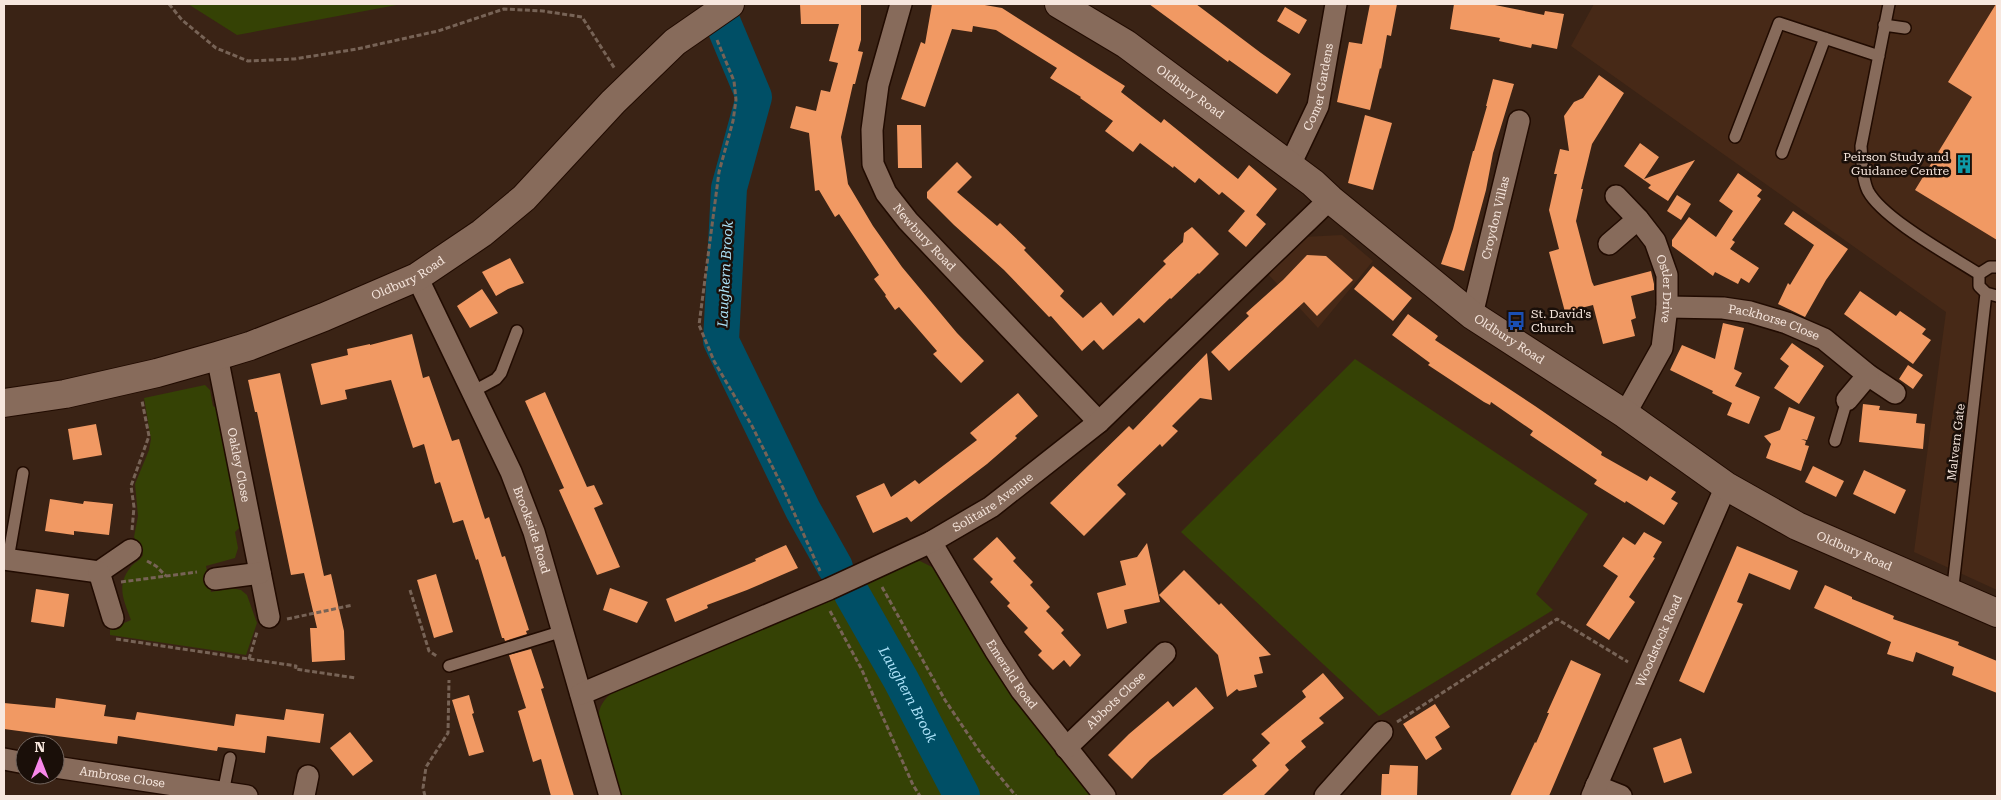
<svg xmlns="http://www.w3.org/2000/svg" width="2001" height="800" font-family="'Roboto Serif',serif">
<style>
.built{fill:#472917}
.green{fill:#354205}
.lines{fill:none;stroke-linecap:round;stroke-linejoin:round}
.river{stroke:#004f66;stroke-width:36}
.building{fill:#f19963}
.service-casing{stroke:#210b01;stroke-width:14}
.minor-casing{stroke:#210b01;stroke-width:24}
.tertiary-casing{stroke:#210b01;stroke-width:30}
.path{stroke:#776356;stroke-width:3;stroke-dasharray:5 2.5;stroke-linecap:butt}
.service{stroke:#876b5b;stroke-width:11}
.minor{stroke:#876b5b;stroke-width:21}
.tertiary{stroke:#876b5b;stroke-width:28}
.labels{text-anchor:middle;stroke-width:5;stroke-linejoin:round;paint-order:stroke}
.street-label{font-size:12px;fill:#f7e7de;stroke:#1a0f09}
.poi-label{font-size:12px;fill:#f7e7de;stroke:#1a0f09;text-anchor:end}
.water-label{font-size:14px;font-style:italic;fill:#ace2f8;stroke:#1a0f09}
</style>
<rect width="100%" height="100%" fill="#3a2315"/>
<path class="built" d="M1594,4H1997V590L1914,552L1946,312L1571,46Z
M1342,235L1373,261L1318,328L1267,273L1303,237Z"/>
<path class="green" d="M188,4H402L237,35Z
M1355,359L1588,514L1536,594L1553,610L1379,716L1181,532Z
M205,385L210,390L213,406L218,409L241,526L235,532L238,548L235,558L206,566L211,592L232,588L241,590L247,595L257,623L246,655L110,635V629L131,620C124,601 116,586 130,568C134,562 139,562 143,555L134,537L138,516L135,484L149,450L151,439L144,398Z
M920,561L936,569L1095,796H621L598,718C599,706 604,700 612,692L911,562Z"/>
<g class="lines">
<g class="river">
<path d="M723,23L754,97L729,188L721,341L803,510L835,567"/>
<path id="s1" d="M852,594L901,680L962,796"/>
</g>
</g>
<path class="building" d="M800,4H861V40L858,51L863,52L855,84H853L841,137L848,184L873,226L902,267L957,333L984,361L961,383L933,354L937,351L899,307L895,310L885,296L886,295L874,279L879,275L839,214L835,217L819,190L815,191L809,133L790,128L796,106L816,111L821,90L830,92L838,63L829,61L839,24H801Z
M932,4H979L1002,8L1125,86L1121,92L1161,123L1164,119L1238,179L1249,165L1277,189L1256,215L1266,224L1246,247L1228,231L1245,211L1222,192L1219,195L1199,178L1195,183L1174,166L1173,168L1140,143L1133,152L1105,131L1113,121L1080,98L1081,97L1050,78L1057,68L996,30L973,26L972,32L952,29L925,107L901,99L921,42L925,44Z
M1149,4H1196L1261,53L1291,74L1277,94L1229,60L1228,62Z
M1370,4H1397L1391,36L1387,35L1381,69L1380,68L1370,110L1337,102L1349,42L1362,44Z
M1454,4H1490L1544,15L1545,11L1564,14L1557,49L1532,44L1531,48L1499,41L1500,38L1450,29Z
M1996,4H1997V240L1915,190L1972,97L1948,82Z
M1285,7L1307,20L1299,34L1277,21Z
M1599,75L1624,93L1592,144L1581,189H1583L1576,221L1592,282L1594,286L1651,271L1654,284V290L1631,296L1636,318L1631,320L1635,336L1603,344L1593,305L1565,312L1549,252L1559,249L1549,210L1557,174H1554L1560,149L1569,151L1564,116L1574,102L1583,98Z
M1493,79L1514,84L1493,153L1486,190L1464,271L1441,264L1453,229L1473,151H1474L1487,106H1486Z
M1365,115L1392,123L1373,190L1348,183Z
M897,125H921L922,168H898Z
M1640,143L1659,157L1644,179L1695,160L1668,201L1648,188L1651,185L1624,166Z
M957,162L972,177L957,192L997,226L1000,223L1026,248L1024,250L1064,291L1060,296L1083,318L1101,302L1113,316L1166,264L1163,261L1183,242L1184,233L1192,227L1219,254L1199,274L1198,273L1171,299L1170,298L1144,323L1139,318L1103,350L1094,340L1082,351L1051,316L1049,317L1004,270L954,225L927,198V192Z
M1738,173L1762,190L1757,196L1761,199L1732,240L1735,242L1730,249L1759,268L1749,283L1741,278L1738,284L1715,272L1713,276L1672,246V240L1689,217L1716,237L1733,211L1719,201Z
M1677,195L1691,204L1681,220L1667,211Z
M1793,211L1848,249L1826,280L1805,317L1778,304L1788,283L1790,285L1814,245L1784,224Z
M1307,255L1326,256L1353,280L1317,316L1304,302L1229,371L1211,352L1249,316L1246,313L1283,280Z
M510,258L524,283L508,289L496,296L482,272Z
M1373,266L1412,298L1393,321L1354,289Z
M482,289L498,313L470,328L457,306Z
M1860,291L1896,316L1900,311L1926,329L1922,334L1931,340L1913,364L1844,314Z
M1408,314L1438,336L1435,340L1535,406L1602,452L1601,455L1647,481L1650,476L1676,492L1671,499L1678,503L1664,525L1626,501L1625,503L1594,484L1597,480L1530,435L1533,431L1491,402L1490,405L1484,402L1428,365L1430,363L1392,335Z
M1723,323L1744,328L1734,369L1742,373L1735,386L1760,397L1749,424L1727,415L1732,403L1712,393L1713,391L1670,370L1682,345L1715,359Z
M412,334L423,378L429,376L452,441L459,439L485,519L489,517L502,557L505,556L529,630L526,631L527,634L505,641L504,638H502L478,559L476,560L463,520L453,523L440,482L435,484L424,444L413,448L391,380L345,390L347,399L321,405L311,364L348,355L347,349L370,344V345Z
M1792,343L1824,366L1799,404L1774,388L1789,366L1780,359Z
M1207,353L1212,400L1200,398L1172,426L1178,431L1162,447L1160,444L1117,485L1126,494L1084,536L1050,503L1129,426L1133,430Z
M1908,365L1923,375L1913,389L1899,379Z
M280,373L324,576L331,574L344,631L345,660L312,662L310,628H317L304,573L291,575L257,412H255L248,380Z
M545,392L587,487L594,485L603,504L594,508L620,567L597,575L559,490L564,488L525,401Z
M1018,393L1038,416L1015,436L1017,438L987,464L911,522L907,517L873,533L856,496L884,483L891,497L915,480L919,484L977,440L970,433Z
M1863,404L1880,406L1879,410L1917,414L1916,423L1925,424L1923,449L1859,442Z
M1789,407L1815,417L1807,440L1801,439L1806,441L1805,445L1809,446L1801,471L1766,458L1771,444L1764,436L1780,430Z
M96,424L102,455L73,460L68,429Z
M1813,466L1844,481L1836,497L1805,482Z
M1864,470L1906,490L1895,514L1853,494Z
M50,499L83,504L84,501L113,504L109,535L74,531V535L45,531Z
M1644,532L1662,542L1653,557L1655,558L1629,597L1635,602L1609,640L1586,625L1618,576L1603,566L1623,537L1635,545Z
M997,537L1016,558L1013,561L1033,582L1030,585L1050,607L1046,611L1064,630L1061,633L1081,655L1070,667L1064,660L1053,670L1038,655L1042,651L1024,632L1028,628L1007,606L1010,603L990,582L993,579L973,559Z
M1147,543L1160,602L1124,610L1127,623L1107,629L1097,593L1126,585L1120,561L1137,557Z
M786,545L798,568L747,590L707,605L708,608L675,622L666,599L756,561L755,559Z
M1737,546L1798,571L1790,590L1749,573L1737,602L1743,604L1704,693L1679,681Z
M1184,570L1219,605L1221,603L1271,655L1259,657L1263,673L1254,675L1257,687L1239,691L1237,689L1227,697L1218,655L1159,595Z
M436,574L453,632L434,638L417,580Z
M1825,585L1852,597V599L1894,616L1893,619L1959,642L1958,645L1997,661V693L1952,675L1954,667L1916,652L1913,662L1887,654L1891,642L1814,608Z
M610,588L648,602L637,623L603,610Z
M36,589L69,594L64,627L31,622Z
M531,649L544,688L541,689L574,796H551L541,759L533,762L518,711L526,708L509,655Z
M1571,660L1601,674L1549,796H1510L1535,742L1536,743L1549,713H1547Z
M1323,673L1344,698L1319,718L1324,723L1301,741L1306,747L1285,765L1289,770L1263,796H1221L1257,766L1252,760L1270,743L1261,734L1306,697L1302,691Z
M1196,687L1214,708L1150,760L1132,779L1108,755L1129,734L1168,701L1173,707Z
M469,695L474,713L472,714L484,752L469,756L452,700Z
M56,698L106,705L104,716L135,720L137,712L234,726L236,714L284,720L286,709L324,714L320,743L267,736L265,753L218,747L217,751L118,736L117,744L4,729V703L55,708Z
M1435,704L1450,727L1435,737L1442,749L1426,760L1403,724Z
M350,732L373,761L353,776L330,748Z
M1681,738L1692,773L1664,783L1653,748Z
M1390,765L1418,766L1417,796H1381L1382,774H1389Z"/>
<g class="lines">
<g class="service-casing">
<path id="service" d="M1889,4L1861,146C1862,160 1862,179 1868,191C1883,219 1951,256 1979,274
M1884,25L1905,28
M1735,137L1779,23L1879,56
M1782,153L1825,38
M1979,274V286L1986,293L1997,296
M1979,274L1990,267H1997
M472,392L496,379L501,373L517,331
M1835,441L1847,400
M8,559L23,473
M1952,595L1986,293
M449,666L563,631
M223,793L230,758"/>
</g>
<g class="minor-casing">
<g id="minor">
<path id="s2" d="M901,4L878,85L872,130L873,164L886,193L908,221L1099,422"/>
<path id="s3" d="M1289,167L1318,106L1336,4"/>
<path id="s4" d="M1616,196L1638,219L1655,241L1667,275V307L1662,348L1625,414"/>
<path d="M1609,244L1638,219"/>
<path id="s5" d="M417,277L511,472L534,532L610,796"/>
<path id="s6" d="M1667,307L1723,308L1750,312L1787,323L1824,339L1868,375L1895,393"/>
<path id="s7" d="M1472,315L1519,121"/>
<path id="s8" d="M217,356L269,617"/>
<path d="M1847,400L1868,375"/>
<path id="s9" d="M931,542L995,650L1021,690L1105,796"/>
<path d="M4,559L99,572L131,550"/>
<path d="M99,572L113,618"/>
<path d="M215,579L260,573"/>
<path id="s10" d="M581,694L829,589L931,542L991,507L1099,422L1330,199"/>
<path id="s11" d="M1066,748L1165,653"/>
<path d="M4,759L25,763"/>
<path id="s12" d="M55,767L247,796"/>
<path d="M1596,786L1621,796"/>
<path d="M304,796L308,776"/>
<path d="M1325,796L1382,732"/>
<path id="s13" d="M1592,796L1726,486"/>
</g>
</g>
<g class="tertiary-casing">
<g id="tertiary">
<path id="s14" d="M1059,4L1126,44L1313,183L1330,199L1472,315L1625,414L1726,486L1797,526L1997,613"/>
<path id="s15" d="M4,403L65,394L157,373L217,356L250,346L324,317L417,277L482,233L524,198L613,102L675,42L730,4"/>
</g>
</g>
<path class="path" d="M169,4L182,20L216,48L248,61L294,59L357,49L438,31L504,9L543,11L582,17L615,69
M717,40L734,81L736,100L733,121L719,172L699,325L714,361L752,426L783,488L820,571
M132,530L134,507L131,486L149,436L142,401
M147,561L156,566L166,576
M121,582L197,572
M882,587L945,700L982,755L1016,796
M410,590L429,651L438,657
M830,611L861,668L913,785L920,796
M287,619L353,605
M116,639L296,666L295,669L356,678
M249,659L257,632
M1397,722L1557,619L1628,662
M425,796L423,788L426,767L448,733L449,680"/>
<use href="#service" class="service"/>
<use href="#minor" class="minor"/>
<use href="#tertiary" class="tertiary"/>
</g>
<defs>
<g id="building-bare" transform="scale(1.5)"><path d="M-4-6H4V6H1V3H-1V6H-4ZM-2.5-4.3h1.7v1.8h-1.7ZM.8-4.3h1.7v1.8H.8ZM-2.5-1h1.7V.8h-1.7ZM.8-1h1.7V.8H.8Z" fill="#0f9aa8" stroke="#1a0f09" stroke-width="2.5" paint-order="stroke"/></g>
<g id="bus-bare" transform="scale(1.5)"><path d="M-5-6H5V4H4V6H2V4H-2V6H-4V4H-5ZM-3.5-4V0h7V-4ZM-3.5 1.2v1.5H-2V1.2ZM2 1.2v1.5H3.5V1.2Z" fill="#1a4fb4" stroke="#1a0f09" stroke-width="2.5" paint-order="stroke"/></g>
</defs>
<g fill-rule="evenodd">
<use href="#building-bare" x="1964" y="164"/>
<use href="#bus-bare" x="1516" y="321"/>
</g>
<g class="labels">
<g class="street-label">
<text dy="4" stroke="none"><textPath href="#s3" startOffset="86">Comer Gardens</textPath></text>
<text dy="4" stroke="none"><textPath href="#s14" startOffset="158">Oldbury Road</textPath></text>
<text dy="4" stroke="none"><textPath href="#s7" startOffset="100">Croydon Villas</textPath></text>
<text dy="4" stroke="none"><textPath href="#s2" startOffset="254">Newbury Road</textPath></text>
<text dy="4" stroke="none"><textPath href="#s15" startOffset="425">Oldbury Road</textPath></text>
<text dy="4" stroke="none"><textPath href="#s4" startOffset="109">Ostler Drive</textPath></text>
<text dy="4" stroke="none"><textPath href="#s6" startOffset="109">Packhorse Close</textPath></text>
<text dy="4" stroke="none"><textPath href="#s14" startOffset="562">Oldbury Road</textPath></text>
<text transform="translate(1956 442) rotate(-83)" y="4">Malvern Gate</text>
<text dy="4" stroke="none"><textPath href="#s8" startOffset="111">Oakley Close</textPath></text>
<text dy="4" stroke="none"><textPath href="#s10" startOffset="455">Solitaire Avenue</textPath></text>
<text dy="4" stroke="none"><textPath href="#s5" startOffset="278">Brookside Road</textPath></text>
<text dy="4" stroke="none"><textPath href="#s14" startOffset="968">Oldbury Road</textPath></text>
<text dy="4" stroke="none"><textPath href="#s13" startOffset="169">Woodstock Road</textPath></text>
<text dy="4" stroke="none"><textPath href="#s9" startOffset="155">Emerald Road</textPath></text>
<text dy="4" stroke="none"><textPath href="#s11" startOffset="69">Abbots Close</textPath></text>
<text dy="4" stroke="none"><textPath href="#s12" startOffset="68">Ambrose Close</textPath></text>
</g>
<g class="poi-label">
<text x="1949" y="161">Peirson Study and<tspan x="1949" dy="14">Guidance Centre</tspan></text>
<text x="1531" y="318" text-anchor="start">St. David's<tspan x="1531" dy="14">Church</tspan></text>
</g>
<g class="water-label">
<text transform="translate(725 274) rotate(-87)" y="5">Laughern Brook</text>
<text dy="5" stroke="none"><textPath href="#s1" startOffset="115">Laughern Brook</textPath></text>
</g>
</g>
<rect width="2001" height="800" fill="none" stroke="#f7e7de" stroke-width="10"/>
<g transform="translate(40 760)"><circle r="24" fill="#1a0f09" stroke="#72655e"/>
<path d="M0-4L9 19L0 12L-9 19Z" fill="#f888ea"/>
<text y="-8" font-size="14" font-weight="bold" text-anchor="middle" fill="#f7e7de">N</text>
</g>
</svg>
